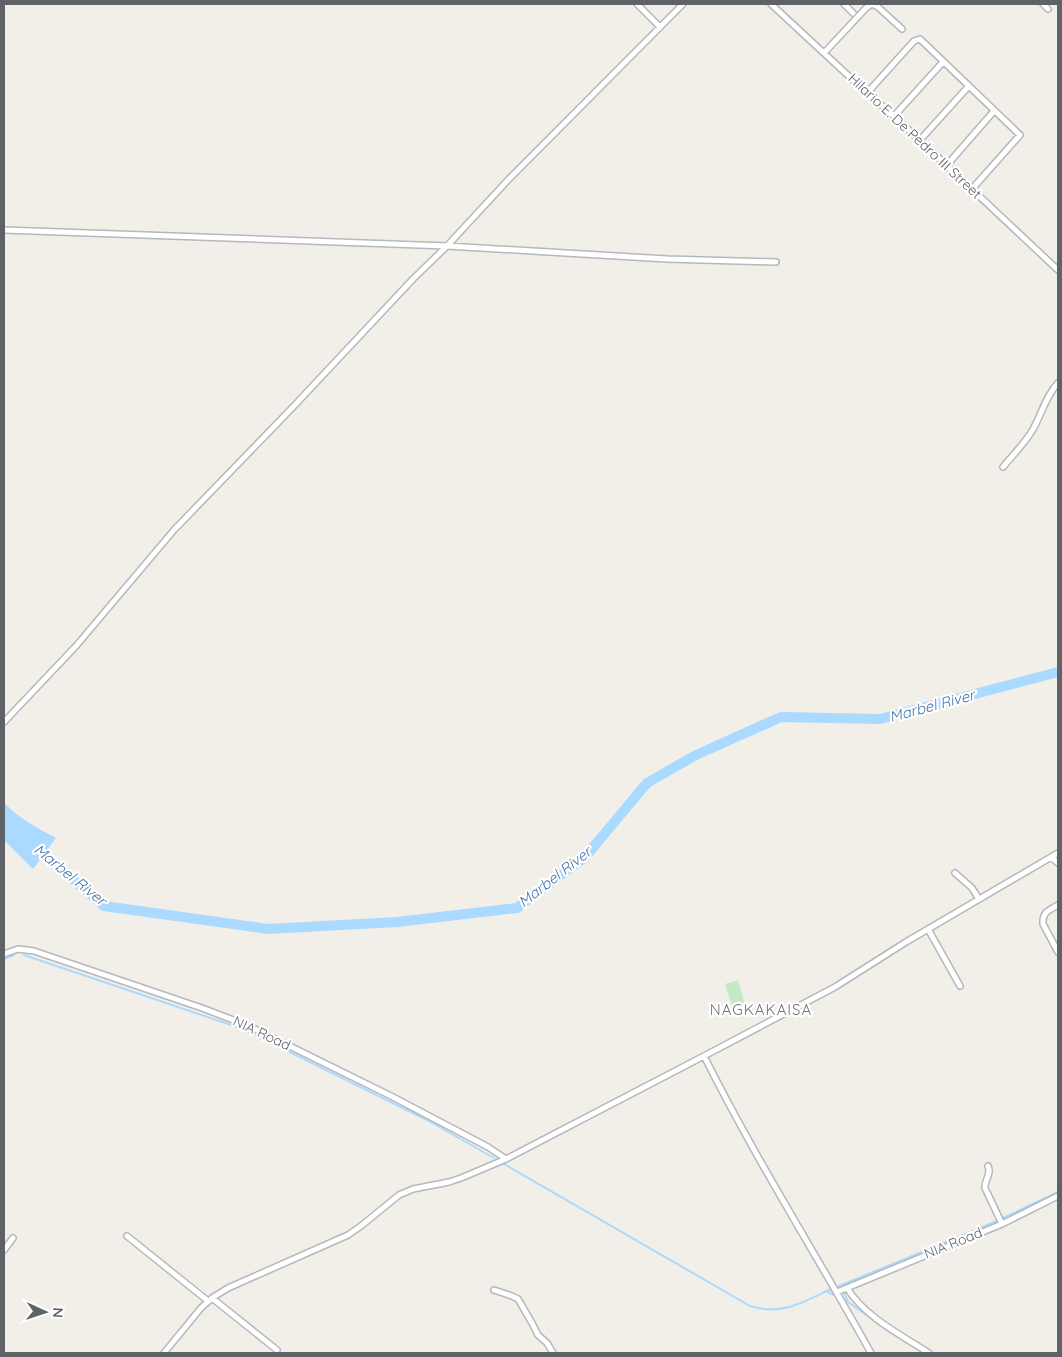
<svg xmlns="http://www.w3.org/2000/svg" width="1062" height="1357" font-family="Quicksand,sans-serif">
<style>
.green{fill:#c5e8c5}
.water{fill:#aadaff}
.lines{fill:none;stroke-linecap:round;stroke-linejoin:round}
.stream{stroke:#aadaff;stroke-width:2}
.river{stroke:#aadaff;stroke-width:10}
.minor-casing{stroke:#b5b8bc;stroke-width:8}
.minor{stroke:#fff;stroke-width:5}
.labels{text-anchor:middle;stroke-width:4.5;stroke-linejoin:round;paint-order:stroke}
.street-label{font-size:14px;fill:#5f6368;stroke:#fff}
.water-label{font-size:15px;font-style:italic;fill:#4174aa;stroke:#fff}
.neighbourhood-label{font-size:15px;letter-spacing:1px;fill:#70757a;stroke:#fff}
</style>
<rect width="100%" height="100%" fill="#f1efe8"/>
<path class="green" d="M738,980L745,1005L733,1009L725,984Z"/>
<path class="water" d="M4,802C17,818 38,828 56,838L33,869L4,840Z"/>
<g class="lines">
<path class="stream" d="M24,955L243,1029L429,1121L494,1158
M4,959L14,955
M504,1164L750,1306C782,1316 803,1302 831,1289
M1003,1218L1058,1192
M839,1286L997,1221
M826,1291L834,1295
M844,1293L848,1302L875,1321
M900,1338L923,1353"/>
<path class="river" d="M33,845L104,906L268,929L397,922L517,908L585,857L647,783L696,755L781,717L880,719L1058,672"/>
<g class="minor-casing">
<path id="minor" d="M637,4L660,27
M771,4L867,93L894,116L1058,270
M844,4L853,13
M1043,4L1048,9
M824,53L866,8L872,4L878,7L902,29
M867,93L914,41L920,39L1020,135L972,189
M894,116L943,62
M920,140L968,87
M947,165L994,111
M4,230L447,246L667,259L776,262
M1003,467C1013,455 1024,444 1032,431C1042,414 1045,397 1058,383
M4,722L76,646L174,530L293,407L413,279L447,246L509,179L683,4
M1051,857L1058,863
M955,873L972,888L979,899
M1058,905C1049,910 1042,912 1043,924L1058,952
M928,929L960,986
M4,954L18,949L34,951L202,1008L249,1026L391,1096L488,1147L506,1159
M704,1056C755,1158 816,1254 871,1353
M988,1166C992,1174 984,1180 985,1188L1002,1224
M127,1236L208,1301
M4,1250L13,1238
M847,1288C865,1317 901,1335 929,1353
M494,1290L512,1296L518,1299L532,1323L538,1335L547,1343L553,1353
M837,1292L1002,1224L1058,1196
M212,1298L277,1350
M164,1353L201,1308L212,1298L228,1288L348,1235L361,1226L399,1195L413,1189L449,1182L461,1178L506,1159L704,1056L835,987L906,942L1058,853"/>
</g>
<use href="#minor" class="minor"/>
</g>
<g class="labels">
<g class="street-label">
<text transform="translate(915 136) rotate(43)" y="5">Hilario E. De Pedro III Street</text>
<text transform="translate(262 1033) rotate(25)" y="5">NIA Road</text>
<text transform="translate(953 1243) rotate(-22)" y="5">NIA Road</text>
</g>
<g class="water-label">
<text transform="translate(932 706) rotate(-15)" y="5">Marbel River</text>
<text transform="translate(70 875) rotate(39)" y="5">Marbel River</text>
<text transform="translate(555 877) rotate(-38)" y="5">Marbel River</text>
</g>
<g class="neighbourhood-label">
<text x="761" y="1015">NAGKAKAISA</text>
</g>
</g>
<rect width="1062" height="1357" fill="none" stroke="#5f6368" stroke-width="10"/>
<g transform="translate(45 1312) rotate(93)" stroke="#ffffff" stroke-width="4" paint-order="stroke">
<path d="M0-4L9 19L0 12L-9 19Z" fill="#5f6368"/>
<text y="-8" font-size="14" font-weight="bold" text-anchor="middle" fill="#5f6368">N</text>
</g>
</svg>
